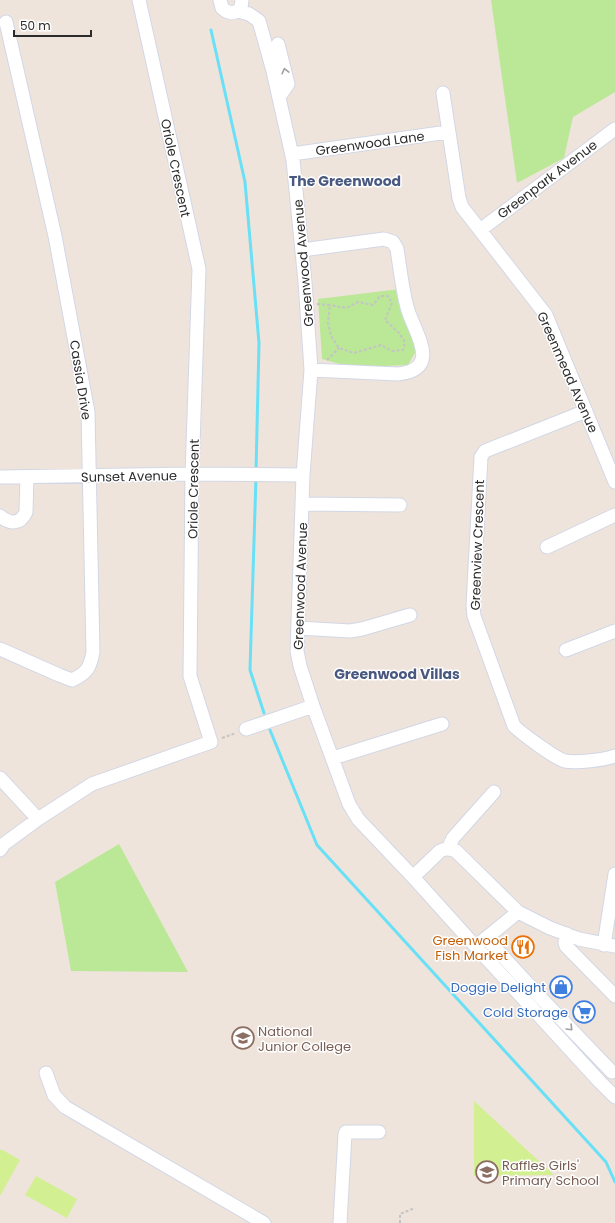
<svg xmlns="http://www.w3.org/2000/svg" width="615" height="1223" font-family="Poppins,sans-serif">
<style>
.green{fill:#bbe896}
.pitch{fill:#d2ef91}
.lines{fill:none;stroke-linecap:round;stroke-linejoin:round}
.stream{stroke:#69e0f6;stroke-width:3}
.minor-casing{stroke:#d2d7e5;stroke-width:15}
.path{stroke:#c4c4c4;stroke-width:2;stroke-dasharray:3 2;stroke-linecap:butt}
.minor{stroke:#fff;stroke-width:13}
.oneway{stroke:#a0a0a0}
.labels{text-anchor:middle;stroke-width:3;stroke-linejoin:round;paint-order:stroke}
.street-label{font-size:13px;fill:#2b2b2b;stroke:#fff}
.food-label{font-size:13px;fill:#c56008;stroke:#fff;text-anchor:end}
.shop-label{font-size:13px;fill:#366cbe;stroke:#fff;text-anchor:end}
.education-label{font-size:13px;fill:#785e54;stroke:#fff;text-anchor:start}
.neighbourhood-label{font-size:14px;font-weight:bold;fill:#48587f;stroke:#fff}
</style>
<rect width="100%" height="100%" fill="#eee4dc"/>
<path class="green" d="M491,0H615V92L573,117L564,158L517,183Z
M400,289L413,335L416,351L408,365L360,367L340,364L322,359L318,299Z
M119,844L188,972L71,971L55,882Z"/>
<path class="pitch" d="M474,1101L554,1175L474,1176Z
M1,1149L20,1160L0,1196V1151Z
M36,1176L77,1199L67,1218L25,1195Z"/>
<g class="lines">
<path class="stream" d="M211,30L245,182L259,343L256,471
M256,477L250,670L264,713
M270,730L317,845L606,1162L615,1182"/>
<g class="minor-casing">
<path id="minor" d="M220,0L222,8L226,11L232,13L238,11L249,14L259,21L273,71L293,160L305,282L311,370L303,475L297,651L300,666L313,706L349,804L358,819L413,877L476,947L600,1082L615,1097
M238,11L241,7L242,0
M278,44L288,84L279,97
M443,93L459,198L462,207L546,315L615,482
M292,154L448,132
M480,230L615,129
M302,250L384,239L393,242L397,249C400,268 402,288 407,307C413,331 444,369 398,374L311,370
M586,411L485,451L481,457L473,605L474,616L514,726C521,733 556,759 565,761C577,763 604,760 615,756
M0,477L192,474L303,475
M303,504L400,505
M0,516C10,524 20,525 26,512L27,477
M547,547L615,515
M298,628L350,631L362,629L410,615
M0,649L59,675L72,680C87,673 90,668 93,652L88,412L55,236L6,22
M566,650L615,631
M246,729L313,706
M333,758L442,724
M0,778L38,819
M448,849L453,838L494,792
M0,850L4,844L38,819L92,784L211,742L190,676L192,474L199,269L139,0
M413,877L440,851C446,848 450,849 456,851L518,912L550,928L579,939L615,946
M567,934L565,943L566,946L615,996
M486,938L540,997L612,1072
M480,943L518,912
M604,945L615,874
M46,1073L54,1095L65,1107L264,1223
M340,1223L345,1134L346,1132H379"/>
</g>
<path class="path" d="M317,304L330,305L328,323L331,336L339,348L354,353L381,345L392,351L403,350L405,342L399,333L385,320L392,303L388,296H380L373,305L358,302L346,308L330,305
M327,360L339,348
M222,738L236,733
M400,1223V1214L415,1208"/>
<use href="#minor" class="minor"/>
</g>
<defs><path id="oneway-chevron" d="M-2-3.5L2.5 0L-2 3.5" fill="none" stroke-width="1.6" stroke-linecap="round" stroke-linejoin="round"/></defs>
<g class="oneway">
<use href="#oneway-chevron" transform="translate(285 71) rotate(-104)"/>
<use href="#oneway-chevron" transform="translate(570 1028) rotate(46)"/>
</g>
<defs>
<g id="restaurant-ring" transform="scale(1.15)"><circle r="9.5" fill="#fff" stroke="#e8710a" stroke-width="1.5"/><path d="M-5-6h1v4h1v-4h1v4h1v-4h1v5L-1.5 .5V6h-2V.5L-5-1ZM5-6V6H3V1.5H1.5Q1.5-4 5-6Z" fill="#e8710a"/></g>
<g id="shop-ring" transform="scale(1.15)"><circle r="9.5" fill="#fff" stroke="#3f7fe0" stroke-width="1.5"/><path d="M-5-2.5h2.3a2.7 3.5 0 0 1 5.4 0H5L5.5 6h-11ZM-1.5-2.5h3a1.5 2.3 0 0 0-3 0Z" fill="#3f7fe0"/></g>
<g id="supermarket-ring" transform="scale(1.15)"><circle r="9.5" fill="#fff" stroke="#3f7fe0" stroke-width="1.5"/><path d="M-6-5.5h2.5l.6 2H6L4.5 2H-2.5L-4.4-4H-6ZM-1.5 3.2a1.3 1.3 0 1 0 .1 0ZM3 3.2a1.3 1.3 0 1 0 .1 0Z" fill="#3f7fe0"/></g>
<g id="school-ring" transform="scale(1.15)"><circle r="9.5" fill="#fff" stroke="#8d6e63" stroke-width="1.5"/><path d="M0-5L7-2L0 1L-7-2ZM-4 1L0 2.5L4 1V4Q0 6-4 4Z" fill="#8d6e63"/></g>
</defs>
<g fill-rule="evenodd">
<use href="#restaurant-ring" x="523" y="947"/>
<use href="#shop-ring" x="561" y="987"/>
<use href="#supermarket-ring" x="584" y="1012"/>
<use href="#school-ring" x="243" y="1038"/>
<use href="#school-ring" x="487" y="1172"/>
</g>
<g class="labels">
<g class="street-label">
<text transform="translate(370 143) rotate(-8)" y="5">Greenwood Lane</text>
<text transform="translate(176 168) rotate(78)" y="5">Oriole Crescent</text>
<text transform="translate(547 179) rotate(-37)" y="5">Greenpark Avenue</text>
<text transform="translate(303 263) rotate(-95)" y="5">Greenwood Avenue</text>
<text transform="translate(568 372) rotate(66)" y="5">Greenmead Avenue</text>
<text transform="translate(81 380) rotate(81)" y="5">Cassia Drive</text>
<text transform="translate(129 476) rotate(-1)" y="5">Sunset Avenue</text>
<text transform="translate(193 489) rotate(-89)" y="5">Oriole Crescent</text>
<text transform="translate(477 545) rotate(-88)" y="5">Greenview Crescent</text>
<text transform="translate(300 586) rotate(-88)" y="5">Greenwood Avenue</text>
</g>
<g class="food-label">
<text x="508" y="945">Greenwood<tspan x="508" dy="15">Fish Market</tspan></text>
</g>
<g class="shop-label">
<text x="546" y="992">Doggie Delight</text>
<text x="568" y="1017">Cold Storage</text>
</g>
<g class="education-label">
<text x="258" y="1036">National<tspan x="258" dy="15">Junior College</tspan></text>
<text x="502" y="1170">Raffles Girls'<tspan x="502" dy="15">Primary School</tspan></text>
</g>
<g class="neighbourhood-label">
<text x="345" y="186">The Greenwood</text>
<text x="397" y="679">Greenwood Villas</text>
</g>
</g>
<path d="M14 30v6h77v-6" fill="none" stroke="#2b2b2b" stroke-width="2"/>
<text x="20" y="30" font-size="12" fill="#2b2b2b" stroke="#ffffff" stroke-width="3" paint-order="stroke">50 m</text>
</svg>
